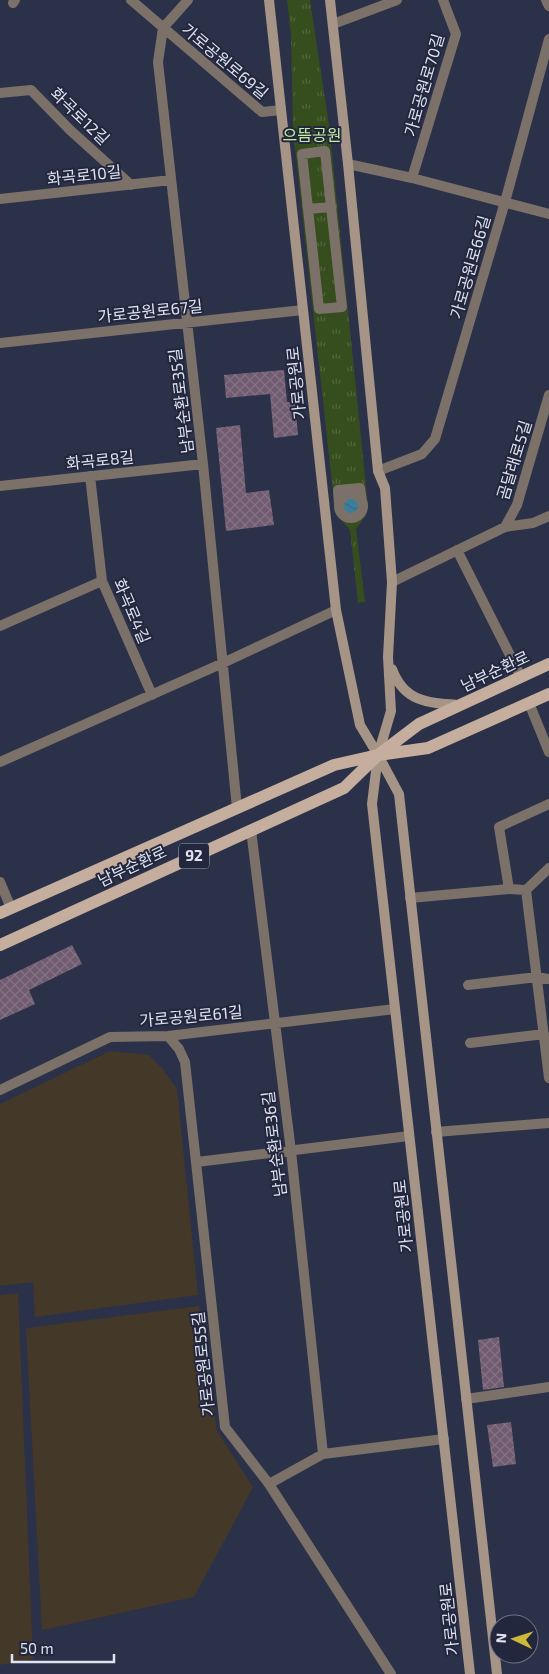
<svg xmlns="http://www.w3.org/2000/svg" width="549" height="1674" font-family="'Exo 2','Noto Sans KR',sans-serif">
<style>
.education{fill:#443829}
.park{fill:url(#park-tufts)}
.water{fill:url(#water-waves);stroke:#6b9db6}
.building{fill:url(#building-cross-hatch)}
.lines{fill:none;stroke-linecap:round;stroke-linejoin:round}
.street{stroke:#7c7169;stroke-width:10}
.secondary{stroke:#a69487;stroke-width:10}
.primary{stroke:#c6ae9e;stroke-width:12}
.labels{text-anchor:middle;stroke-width:4;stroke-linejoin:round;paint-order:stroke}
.shield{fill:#22273d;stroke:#a6abbc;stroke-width:1}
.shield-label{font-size:15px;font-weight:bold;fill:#dfe3f2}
.street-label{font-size:16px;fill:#dfe3f2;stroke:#22273d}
.park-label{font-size:16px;fill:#c5ee9e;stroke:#22273d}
</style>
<defs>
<pattern id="park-tufts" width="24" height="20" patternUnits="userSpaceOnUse" patternTransform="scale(1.25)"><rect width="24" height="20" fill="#364d1d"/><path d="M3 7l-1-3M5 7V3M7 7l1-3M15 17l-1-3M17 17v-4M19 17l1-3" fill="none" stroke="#53663e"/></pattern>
<pattern id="water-waves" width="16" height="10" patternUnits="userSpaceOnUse" patternTransform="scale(1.25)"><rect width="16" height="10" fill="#397f9c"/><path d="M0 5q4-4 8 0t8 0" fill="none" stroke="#3d677b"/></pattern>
<pattern id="building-cross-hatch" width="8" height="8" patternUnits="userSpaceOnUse" patternTransform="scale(1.25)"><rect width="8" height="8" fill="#705b70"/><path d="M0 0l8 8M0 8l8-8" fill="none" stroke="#847285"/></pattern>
</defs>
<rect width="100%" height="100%" fill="#2b3148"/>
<path class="education" d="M110,1051L149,1055L162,1068L177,1089L198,1295L35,1317L33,1282L0,1286V1104Z
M18,1293L33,1659L0,1665V1295Z
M199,1306L217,1431L253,1487L194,1597L42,1630L26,1328Z"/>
<path class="park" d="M287,0H310L329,125L368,506L366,515L356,529L365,602L358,603L350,530L338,517L335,510L293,129L291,35Z"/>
<path class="water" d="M343 506a8 8 0 1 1 16 0a8 8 0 1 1-16 0Z"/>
<path class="building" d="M284,370L287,402H295L298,435L274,438L270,394L226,398L224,375Z
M240,425L246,493L269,490L274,525L226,531L216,428Z
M72,945L82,964L29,990L35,1004L0,1020V980Z
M499,1337L504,1387L483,1390L478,1340Z
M511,1422L516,1464L493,1467L487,1425Z"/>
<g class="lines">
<path class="street" d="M131,0L262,112L281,110
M188,0L163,28L158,62L203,464L237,808
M546,0L549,6
M13,3L15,0
M333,24L397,0
M0,93L31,90L70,130L131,185
M348,164L412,178L549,214
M412,178L456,34L443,0
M0,199L171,180
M331,207L342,307L319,309L308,209Z
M308,209L302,154L325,151L331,207
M0,343L303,310
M378,471L422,454L435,439L505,202L549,39
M90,476L102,581L152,695
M0,486L203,464
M339 506a12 12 0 1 1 24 0a12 12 0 1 1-24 0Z
M339,504L338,490L360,488L362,502
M505,527L533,523L549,516
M457,550L521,677
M392,582L505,527L517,505L549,395
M0,626L102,581
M529,703L549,752
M0,762L223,663L336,610
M251,830L291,1151L323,1454
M0,882L11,908
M509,889L499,827L549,804
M526,890L549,1078
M410,898L509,889L526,890L549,868
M468,985L537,977L549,979
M168,1036L179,1049L185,1062L225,1427L269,1484L391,1674
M470,1043L544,1034
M0,1090L110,1037L168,1036L395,1009
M436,1132L549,1123
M197,1162L409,1136
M466,1399L549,1387
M269,1484L323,1454L444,1439"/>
<path class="secondary" d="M269,0L336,610L360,725L378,755L399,794L497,1674
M330,0L348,164L378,471L385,488L392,582L388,657L391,711L378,755L372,804L470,1674
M392,669C404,702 428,703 459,705"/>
<path class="primary" d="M0,913L334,765L378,755L428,748L549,694
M0,945L344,788L378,755L419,724L549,664"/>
</g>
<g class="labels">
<rect class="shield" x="179" y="843.5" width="30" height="25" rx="4"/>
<g class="shield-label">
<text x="194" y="861">92</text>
</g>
<g class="street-label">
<text transform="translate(225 61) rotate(40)" y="6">가로공원로69길</text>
<text transform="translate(424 85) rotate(-74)" y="6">가로공원로70길</text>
<text transform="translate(80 116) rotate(44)" y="6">화곡로12길</text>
<text transform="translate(84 175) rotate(-6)" y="6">화곡로10길</text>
<text transform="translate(470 267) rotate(-74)" y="6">가로공원로66길</text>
<text transform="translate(150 311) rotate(-6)" y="6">가로공원로67길</text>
<text transform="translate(296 383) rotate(-96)" y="6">가로공원로</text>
<text transform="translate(181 401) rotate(-97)" y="6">남부순환로35길</text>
<text transform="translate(100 460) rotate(-6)" y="6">화곡로8길</text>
<text transform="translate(514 460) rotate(-73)" y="6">곰달래로5길</text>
<text transform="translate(132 611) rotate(67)" y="6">화곡로4길</text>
<text transform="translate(495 671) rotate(-25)" y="6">남부순환로</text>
<text transform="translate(132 866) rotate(-25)" y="6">남부순환로</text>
<text transform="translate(191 1016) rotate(-5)" y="6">가로공원로61길</text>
<text transform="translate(274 1144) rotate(-97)" y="6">남부순환로36길</text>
<text transform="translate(403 1216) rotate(-96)" y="6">가로공원로</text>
<text transform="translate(203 1364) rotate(-96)" y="6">가로공원로55길</text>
<text transform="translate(449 1619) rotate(-96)" y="6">가로공원로</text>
</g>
<g class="park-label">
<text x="312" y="141">으뜸공원</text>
</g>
</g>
<g transform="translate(514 1639) rotate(274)"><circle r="24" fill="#22273d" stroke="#6e7285"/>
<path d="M0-4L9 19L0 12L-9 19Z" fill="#ceb837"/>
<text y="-8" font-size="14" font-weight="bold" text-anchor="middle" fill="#dfe3f2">N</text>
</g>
<path d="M12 1654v8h102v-8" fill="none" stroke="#dfe3f2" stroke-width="2.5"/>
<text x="20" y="1654" font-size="15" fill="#dfe3f2" stroke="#22273d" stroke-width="4" paint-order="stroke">50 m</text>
</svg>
